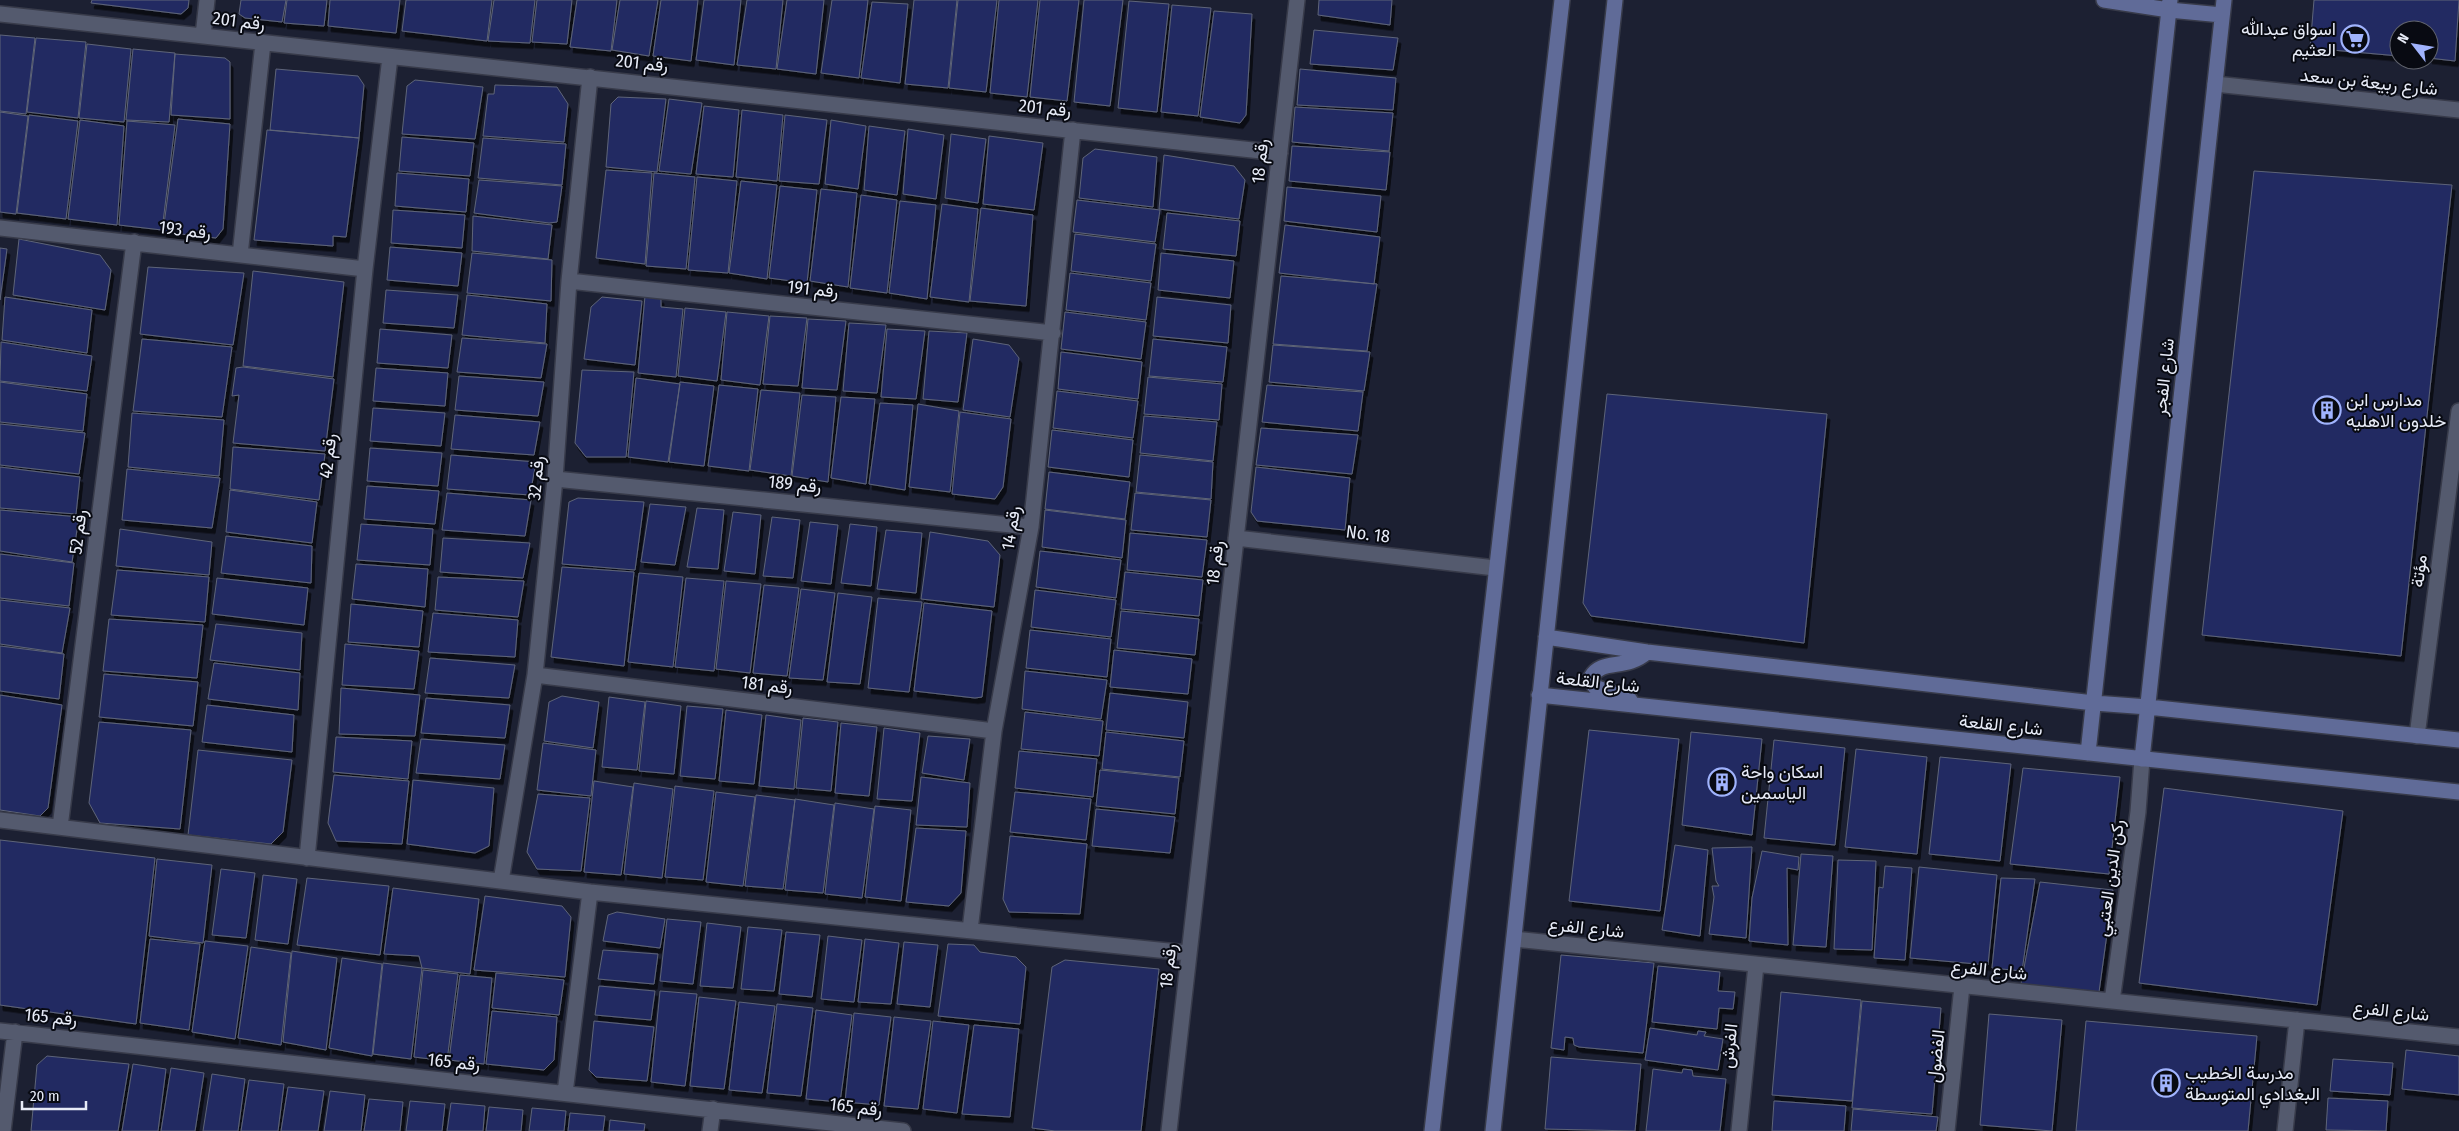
<svg xmlns="http://www.w3.org/2000/svg" width="2459" height="1131" font-family="'Fira Sans Condensed',Vazirmatn,sans-serif">
<style>
.building{fill:#222b62;stroke:#5e6479;filter:url(#shadow)}
.lines{fill:none;stroke-linecap:round;stroke-linejoin:round}
.street-casing{stroke:#383b4a;stroke-width:18}
.secondary-casing{stroke:#383b4a;stroke-width:18}
.street{stroke:#545a6e;stroke-width:15}
.secondary{stroke:#606b98;stroke-width:15}
.labels{text-anchor:middle;stroke-width:4;stroke-linejoin:round;paint-order:stroke}
.street-label{font-size:18px;fill:#e7ebf7;stroke:#080a12}
.poi-label{font-size:18px;fill:#e7ebf7;stroke:#080a12;text-anchor:start}
</style>
<defs>
<filter id="shadow"><feDropShadow dx="3" dy="5.5" stdDeviation="0" flood-color="#0009"/></filter>
</defs>
<rect width="100%" height="100%" fill="#1c2032"/>
<path class="building" d="M92,0H189L188,8L181,14L91,3Z
M241,0H286L282,22L245,18L239,14Z
M287,0H327L324,26L284,23Z
M330,0H400L396,33L328,26Z
M406,0H492L487,41L402,31Z
M494,0H535L530,43L488,41Z
M537,0H572L567,44L532,42Z
M577,0H617L611,51L570,47Z
M620,0H658L649,56L612,50Z
M661,0H698L691,61L653,56Z
M704,0H741L734,65L696,60Z
M747,0H783L776,69L737,65Z
M787,0H824L816,74L777,69Z
M832,0H868L859,78L821,73Z
M914,0H957L948,88L905,84Z
M958,0H997L986,92L949,88Z
M999,0H1038L1027,97L990,93Z
M1040,0H1079L1067,101L1030,97Z
M1084,0H1123L1110,106L1074,102Z
M1319,0H1392L1390,25L1318,15Z
M2314,0H2459L2455,61L2429,58V30H2399V56L2310,48Z
M1129,1L1169,4L1157,112L1118,108Z
M872,2L908,4L900,83L861,78Z
M1172,5L1211,8L1198,116L1161,112Z
M1214,11L1252,14L1246,115L1240,123L1200,117Z
M1314,30L1398,38L1393,70L1310,64Z
M0,35L35,38L26,114L0,111Z
M36,38L86,42L78,118L27,112Z
M87,44L131,49L124,122L79,118Z
M133,49L175,53L169,122L126,120Z
M175,54L225,58L230,62V119L171,115Z
M276,69L358,76L364,85L359,138L270,130Z
M1300,69L1396,78L1393,110L1297,105Z
M415,80L483,87L475,139L402,134L407,86Z
M495,85L557,87L568,104L564,142L483,136L488,94H494Z
M618,97L666,99L657,172L606,167L611,104Z
M669,99L702,103L691,174L659,171Z
M704,106L739,110L733,177L696,174Z
M1295,107L1393,113L1389,151L1292,142Z
M742,110L783,115L777,181L736,177Z
M0,112L28,116L16,214L0,212Z
M29,115L78,121L66,219L17,213Z
M785,115L827,120L819,184L779,181Z
M178,119L230,124L223,229L216,238L163,232Z
M80,120L124,126L117,225L68,219Z
M831,120L866,126L858,189L825,184Z
M127,121L175,125L162,230L119,225Z
M869,126L905,131L897,195L864,190Z
M908,129L944,135L936,199L903,194Z
M267,130L359,138L346,237L333,236V246L254,240Z
M951,134L986,139L978,203L945,198Z
M989,136L1043,143L1034,210L983,204Z
M402,137L474,143L470,176L399,171Z
M483,138L566,144L562,185L478,178Z
M1292,146L1390,152L1386,190L1289,181Z
M1095,149L1157,157L1153,207L1079,198L1083,158Z
M1164,155L1234,166L1245,180L1239,219L1159,209Z
M606,170L652,173L645,264L596,258Z
M2254,171L2452,185L2401,656L2202,635Z
M397,173L469,179L466,212L395,206Z
M654,173L695,177L686,269L646,266Z
M697,177L737,181L728,273L688,270Z
M479,180L562,186L557,222L549,223L474,213Z
M741,181L777,185L767,279L729,273Z
M780,186L817,190L807,283L769,278Z
M1287,187L1381,196L1377,232L1284,221Z
M821,189L857,193L848,287L810,281Z
M861,195L897,200L887,293L850,288Z
M1077,200L1160,210L1155,242L1073,232Z
M900,201L936,205L927,299L889,293Z
M942,204L978,209L969,302L930,297Z
M981,208L1033,215L1026,306L970,301Z
M393,210L465,215L462,248L391,243Z
M1167,213L1240,221L1236,256L1163,249Z
M473,216L552,225L548,259L472,251Z
M1285,225L1380,237L1374,284L1279,273Z
M1075,234L1156,244L1151,281L1071,271Z
M19,239L100,255L111,270L105,310L13,295Z
M390,247L462,253L458,286L387,280Z
M0,248L7,249L0,300Z
M472,253L552,260L551,301L467,293Z
M1161,253L1234,261L1230,298L1158,290Z
M148,267L244,273L233,345L140,334Z
M253,271L344,282L333,377L243,366Z
M1070,273L1151,283L1146,320L1066,310Z
M1281,276L1377,284L1367,351L1273,344Z
M386,290L458,295L454,328L383,323Z
M467,295L547,304L545,343L462,335Z
M645,296L661,298V307L683,309L676,377L638,373Z
M5,297L92,310L87,353L2,340Z
M602,297L642,301L635,365L584,359L591,307Z
M1157,297L1231,305L1228,343L1153,336Z
M685,308L726,312L717,381L678,376Z
M727,312L769,316L760,385L721,380Z
M1065,312L1146,322L1141,359L1061,349Z
M770,316L807,318L798,386L763,384Z
M808,319L846,321L837,390L802,388Z
M849,323L886,325L877,393L843,391Z
M380,329L452,335L448,368L377,363Z
M887,329L925,331L916,399L881,397Z
M929,331L967,333L958,402L923,399Z
M462,338L547,344L541,378L457,372Z
M142,339L232,347L222,417L133,411Z
M973,339L1009,345L1019,358L1010,417L963,410Z
M1153,339L1227,347L1223,382L1149,376Z
M1,342L92,356L87,391L0,381Z
M1273,345L1370,352L1364,391L1269,382Z
M1061,352L1142,362L1138,399L1058,389Z
M243,367L334,379L325,451L233,443L239,395L232,396L236,368Z
M376,368L448,373L445,406L373,401Z
M582,370L634,372L626,457H586L575,443Z
M459,376L544,382L538,416L455,410Z
M1148,377L1222,384L1219,420L1144,414Z
M636,378L680,384L668,462L628,457Z
M0,382L87,394L83,431L0,422Z
M680,382L714,386L704,466L669,462Z
M719,385L758,389L749,471L708,466Z
M1267,385L1363,392L1358,431L1262,422Z
M761,390L800,393L791,476L750,470Z
M1057,391L1138,401L1133,438L1053,428Z
M1607,394L1827,414L1804,643L1591,616L1583,603Z
M802,395L836,397L828,482L792,476Z
M841,397L875,399L866,484L831,478Z
M880,403L913,405L905,490L869,484Z
M918,404L959,411L950,492L909,487Z
M373,408L445,413L441,446L370,441Z
M960,412L1011,419L1003,487L995,499L952,494Z
M132,413L224,420L219,476L128,467Z
M455,415L540,422L534,455L451,449Z
M1144,416L1217,422L1213,461L1140,453Z
M0,424L85,433L79,474L0,465Z
M1261,428L1358,435L1352,474L1256,465Z
M1052,430L1133,440L1129,477L1048,467Z
M233,447L325,454L319,500L230,489Z
M370,448L442,453L438,486L367,481Z
M451,455L536,462L530,495L447,489Z
M1140,455L1213,462L1211,499L1136,492Z
M0,467L80,477L76,514L0,508Z
M1256,467L1350,478L1345,530L1257,521L1251,512Z
M127,469L220,478L212,528L122,520Z
M1049,472L1130,482L1125,519L1045,509Z
M367,486L439,491L435,524L364,519Z
M230,490L317,502L312,543L226,532Z
M447,493L531,500L525,536L442,530Z
M1135,493L1211,500L1207,537L1131,530Z
M578,498L644,502L635,570L562,564L569,502Z
M650,504L686,507L675,565L641,562Z
M697,508L724,510L718,569L687,567Z
M0,510L79,517L72,562L0,551Z
M1045,510L1126,520L1122,558L1042,547Z
M733,512L761,515L755,574L724,571Z
M772,517L800,520L793,578L763,576Z
M810,522L838,525L831,584L801,581Z
M361,524L433,529L430,565L357,560Z
M850,524L877,527L871,586L841,583Z
M120,529L212,542L209,575L116,566Z
M886,530L922,533L916,593L877,589Z
M930,532L988,541L1000,555L994,607L921,599Z
M1130,533L1207,540L1202,577L1127,570Z
M226,536L312,546L311,583L221,573Z
M443,538L530,543L523,578L440,572Z
M1040,551L1121,560L1116,598L1036,587Z
M0,554L74,563L69,606L0,598Z
M356,564L428,569L425,607L352,599Z
M562,567L634,572L624,666L551,657Z
M117,570L209,577L205,622L111,615Z
M1125,572L1203,580L1199,616L1121,609Z
M639,573L683,577L673,667L628,662Z
M438,577L524,581L518,617L435,610Z
M217,578L308,588L304,625L212,614Z
M686,578L724,581L714,671L675,667Z
M726,581L761,584L750,673L716,669Z
M764,585L799,588L787,676L753,673Z
M801,589L835,593L823,680L789,678Z
M1035,590L1116,600L1111,637L1031,627Z
M838,593L872,597L860,684L827,682Z
M878,598L922,602L909,692L868,688Z
M0,600L70,608L62,653L0,644Z
M924,603L992,611L982,697L975,698L914,691Z
M351,604L423,611L419,647L348,642Z
M1121,611L1199,619L1195,655L1117,648Z
M433,613L518,620L515,657L428,652Z
M109,619L203,625L197,678L103,671Z
M216,624L302,633L300,670L210,660Z
M1030,630L1111,639L1107,677L1026,668Z
M345,644L419,651L414,689L342,685Z
M0,646L64,654L59,699L0,691Z
M1114,650L1192,659L1188,694L1110,687Z
M430,658L515,665L509,698L425,693Z
M214,663L300,673L298,710L208,699Z
M1025,671L1107,680L1101,719L1022,709Z
M104,674L198,682L193,726L99,717Z
M341,688L420,695L415,736L339,734Z
M1110,693L1188,702L1184,738L1106,730Z
M0,695L62,705L48,808L40,816L0,810Z
M562,696L599,702L593,748L544,741L549,702Z
M609,697L645,702L637,770L602,767Z
M426,698L510,705L505,738L421,733Z
M646,701L681,706L674,774L639,771Z
M207,705L294,715L292,752L202,742Z
M687,706L723,709L715,779L680,776Z
M726,710L762,715L754,784L719,781Z
M1025,712L1103,721L1099,756L1021,749Z
M766,715L801,720L794,789L759,786Z
M803,718L838,722L831,791L796,788Z
M99,722L191,730L180,829L100,823L89,803Z
M841,723L877,727L869,796L835,793Z
M884,728L920,733L912,801L877,799Z
M1589,730L1679,739L1660,911L1569,901Z
M1106,732L1184,741L1180,777L1102,769Z
M1691,732L1762,739L1752,835L1682,825Z
M928,736L970,739L964,780L922,773Z
M336,737L412,741L408,779L333,772Z
M421,739L505,745L500,779L416,773Z
M1774,740L1845,748L1835,845L1764,838Z
M543,743L596,750L591,796L537,790Z
M1856,749L1927,757L1917,854L1845,847Z
M198,750L292,760L283,832L271,844L188,835Z
M1019,751L1097,759L1093,797L1015,788Z
M1940,757L2011,764L2000,861L1929,854Z
M2023,768L2120,777L2109,874L2010,864Z
M1100,770L1179,778L1175,814L1096,806Z
M334,775L409,781L402,844L336,841L328,823Z
M921,777L970,783L967,827L916,825Z
M413,780L494,788L489,846L475,853L407,844Z
M594,781L633,787L621,875L584,872Z
M634,783L673,789L662,878L624,874Z
M675,786L714,791L703,880L665,877Z
M2164,788L2343,811L2317,1005L2139,983Z
M716,792L755,797L743,886L706,882Z
M1015,792L1091,799L1086,840L1010,832Z
M538,794L590,798L581,871L537,869L527,852Z
M756,795L795,800L783,889L745,886Z
M795,799L834,805L823,893L785,890Z
M835,803L874,809L862,898L825,894Z
M875,806L911,810L901,901L865,897Z
M1096,809L1175,817L1170,853L1092,846Z
M916,828L966,831L961,893L949,906L906,902Z
M1010,836L1087,844L1080,914L1009,912L1003,899Z
M0,840L155,858L136,1024L0,1005Z
M1675,845L1708,850L1700,936L1662,930Z
M1752,847L1746,938L1709,934L1714,897L1712,886H1719L1716,881L1712,848Z
M1762,851L1799,857L1798,870L1787,868L1788,945L1749,941L1752,898Z
M1801,854L1833,856L1826,947L1793,945Z
M157,859L212,865L203,943L149,936Z
M1838,860L1876,861L1872,950L1834,949Z
M1885,866L1912,868L1905,960L1874,958L1879,887L1883,888Z
M1919,867L1997,875L1988,965L1910,958Z
M221,869L255,873L246,938L212,935Z
M263,875L297,879L288,944L255,940Z
M307,878L389,886L380,955L297,945Z
M2001,878L2035,879L2022,971L1992,968Z
M2040,882L2113,890L2099,992L2021,984Z
M393,888L479,899L470,974L422,968L419,956L384,954Z
M485,896L562,906L571,917L565,977L474,970Z
M617,912L665,919L660,948L603,941L608,915Z
M667,919L701,922L693,984L660,981Z
M707,923L741,927L733,988L700,986Z
M748,927L782,930L774,991L741,989Z
M786,932L820,935L812,997L779,994Z
M828,936L862,940L854,1002L821,999Z
M150,939L200,944L189,1030L140,1023Z
M865,939L899,943L891,1004L858,1002Z
M205,941L248,946L235,1039L192,1032Z
M904,942L938,945L930,1007L897,1004Z
M948,944L974,945L980,952L1016,957L1026,967L1020,1024L938,1016Z
M251,947L291,953L281,1045L238,1038Z
M603,950L658,954L654,984L598,979Z
M292,951L337,958L326,1050L283,1042Z
M1561,955L1654,963L1643,1053L1579,1047L1574,1045L1573,1038L1565,1037L1564,1050L1551,1048Z
M342,958L382,964L372,1056L329,1048Z
M1065,960L1159,969L1141,1131H1055L1032,1128L1052,967Z
M383,963L422,968L411,1059L373,1054Z
M1658,966L1720,972L1718,991L1735,992L1733,1009L1719,1008L1717,1029L1652,1022Z
M423,970L458,974L447,1061L414,1057Z
M496,973L564,980L559,1015L492,1008Z
M460,975L492,978L484,1064L449,1060Z
M599,986L655,991L651,1020L595,1015Z
M660,991L697,994L685,1086L651,1082Z
M1781,992L1861,1000L1852,1101L1772,1095Z
M699,997L736,1001L724,1089L690,1086Z
M1862,1001L1941,1008L1932,1114L1852,1108Z
M739,1002L775,1006L762,1093L729,1090Z
M777,1004L813,1008L801,1096L767,1093Z
M816,1010L852,1015L840,1102L806,1099Z
M492,1011L557,1017L554,1060L544,1070L486,1064Z
M854,1013L891,1017L879,1105L845,1102Z
M1989,1014L2062,1020L2052,1131L1980,1125Z
M894,1017L931,1021L918,1109L884,1106Z
M594,1021L654,1027L647,1081L596,1077L589,1070Z
M933,1021L969,1025L957,1113L923,1109Z
M2086,1021L2257,1036L2248,1131H2076Z
M974,1025L1019,1029L1010,1117L962,1114Z
M1650,1028L1697,1035L1698,1031L1706,1032L1704,1036L1723,1039L1718,1070L1645,1060Z
M2406,1050L2459,1056V1095L2402,1089Z
M47,1056L129,1064L118,1131H31L37,1065Z
M1551,1057L1641,1064L1635,1131L1545,1129Z
M2333,1059L2393,1063L2390,1095L2330,1091Z
M133,1064L166,1069L158,1131H122Z
M171,1068L204,1073L195,1131H161Z
M1653,1069L1682,1073L1683,1069L1692,1070L1693,1076L1726,1079L1720,1131H1646Z
M212,1074L245,1079L238,1131H203Z
M249,1080L284,1084L278,1131H241Z
M288,1087L324,1091L318,1131H281Z
M330,1091L365,1095L361,1131H324Z
M2328,1098L2388,1101L2386,1131L2326,1130Z
M369,1099L403,1102L400,1131H364Z
M410,1101L445,1104L442,1131H406Z
M1774,1101L1846,1106L1844,1131H1772Z
M451,1103L485,1106L483,1131H447Z
M489,1107L523,1110L521,1131H486Z
M532,1108L566,1111L564,1131H529Z
M1853,1109L1938,1117L1936,1131H1851Z
M570,1113L605,1116L603,1131H568Z
M610,1120L645,1124L644,1131H609Z"/>
<g class="lines">
<g class="street-casing">
<path id="street" d="M0,14L1280,153
M203,36L207,0
M2215,84L2459,110
M0,228L365,269
M240,255L263,43
M569,281L1053,333
M555,479L1031,527
M1236,538L1495,568
M535,675L994,731
M2417,736L2459,411
M0,820L590,892L1188,953
M60,827L134,242
M307,858L365,269L390,57
M501,881L535,675L555,479L569,281L590,77
M970,930L994,731L1031,527L1073,130
M1514,939L2459,1037
M2112,1001L2138,812L2142,759
M0,1031L903,1131
M565,1093L590,892
M3,1131L15,1032
M710,1131L713,1109
M1169,1131L1297,0
M1739,1131L1756,965
M1947,1131L1962,986
M2285,1131L2297,1020"/>
</g>
<g class="secondary-casing">
<path id="secondary" d="M2104,0L2169,10L2222,15
M1546,637L1647,652L2094,703L2148,707L2459,740
M1539,695L2459,792
M1630,700L1595,687L1591,677C1602,658 1626,671 1647,652
M2088,753L2170,0
M2142,759L2224,0
M1432,1131L1562,0
M1493,1131L1615,0"/>
</g>
<use href="#street" class="street"/>
<use href="#secondary" class="secondary"/>
</g>
<defs>
<g id="supermarket-ring" transform="scale(1.4375)"><circle r="9.5" fill="#080a12" stroke="#a0b3fd" stroke-width="1.5"/><path d="M-6-5.5h2.5l.6 2H6L4.5 2H-2.5L-4.4-4H-6ZM-1.5 3.2a1.3 1.3 0 1 0 .1 0ZM3 3.2a1.3 1.3 0 1 0 .1 0Z" fill="#a0b3fd"/></g>
<g id="building-ring" transform="scale(1.4375)"><circle r="9.5" fill="#080a12" stroke="#a0b3fd" stroke-width="1.5"/><path d="M-4-6H4V6H1V3H-1V6H-4ZM-2.5-4.3h1.7v1.8h-1.7ZM.8-4.3h1.7v1.8H.8ZM-2.5-1h1.7V.8h-1.7ZM.8-1h1.7V.8H.8Z" fill="#a0b3fd"/></g>
</defs>
<g fill-rule="evenodd">
<use href="#supermarket-ring" x="2355" y="39"/>
<use href="#building-ring" x="2327" y="410"/>
<use href="#building-ring" x="1722" y="782"/>
<use href="#building-ring" x="2166" y="1083"/>
</g>
<g class="labels">
<g class="street-label">
<text transform="translate(239 21) rotate(7)" y="6">رقم 201</text>
<text transform="translate(642 63) rotate(6)" y="6">رقم 201</text>
<text transform="translate(2369 82) rotate(6)" y="6">شارع ربيعة بن سعد</text>
<text transform="translate(1045 108) rotate(6)" y="6">رقم 201</text>
<text transform="translate(1260 161) rotate(-84)" y="6">رقم 18</text>
<text transform="translate(185 230) rotate(7)" y="6">رقم 193</text>
<text transform="translate(813 289) rotate(6)" y="6">رقم 191</text>
<text transform="translate(2164 377) rotate(-84)" y="6">شارع الفجر</text>
<text transform="translate(328 456) rotate(-84)" y="6">رقم 42</text>
<text transform="translate(536 478) rotate(-85)" y="6">رقم 32</text>
<text transform="translate(795 484) rotate(6)" y="6">رقم 189</text>
<text transform="translate(1011 528) rotate(-81)" y="6">رقم 14</text>
<text transform="translate(78 532) rotate(-83)" y="6">رقم 52</text>
<text transform="translate(1368 534) rotate(7)" y="6">No. 18</text>
<text transform="translate(1215 563) rotate(-83)" y="6">رقم 18</text>
<text transform="translate(2419 571) rotate(-83)" y="6">مؤتة</text>
<text transform="translate(1598 682) rotate(6)" y="6">شارع القلعة</text>
<text transform="translate(767 685) rotate(7)" y="6">رقم 181</text>
<text transform="translate(2001 725) rotate(6)" y="6">شارع القلعة</text>
<text transform="translate(2110 878) rotate(-82)" y="6">ركن الدين العتبي</text>
<text transform="translate(1586 928) rotate(6)" y="6">شارع الفرع</text>
<text transform="translate(1168 966) rotate(-84)" y="6">رقم 18</text>
<text transform="translate(1989 970) rotate(6)" y="6">شارع الفرع</text>
<text transform="translate(2391 1011) rotate(6)" y="6">شارع الفرع</text>
<text transform="translate(51 1017) rotate(6)" y="6">رقم 165</text>
<text transform="translate(1729 1046) rotate(-84)" y="6">الفرش</text>
<text transform="translate(1936 1056) rotate(-84)" y="6">الفضول</text>
<text transform="translate(454 1062) rotate(6)" y="6">رقم 165</text>
<text transform="translate(856 1107) rotate(7)" y="6">رقم 165</text>
</g>
<g class="poi-label">
<text x="2336" y="35" text-anchor="end">اسواق عبدالله<tspan x="2336" dy="21">العثيم</tspan></text>
<text x="2346" y="406">مدارس ابن<tspan x="2346" dy="21">خلدون الاهليه</tspan></text>
<text x="1741" y="778">اسكان واحة<tspan x="1741" dy="21">الياسمين</tspan></text>
<text x="2185" y="1079">مدرسة الخطيب<tspan x="2185" dy="21">البغدادي المتوسطة</tspan></text>
</g>
</g>
<g transform="translate(2414 45) rotate(301)"><circle r="24" fill="#080a12" stroke="#61646e"/>
<path d="M0-4L9 19L0 12L-9 19Z" fill="#a0b3fd"/>
<text y="-8" font-size="14" font-weight="bold" text-anchor="middle" fill="#e7ebf7">N</text>
</g>
<path d="M22 1101v8h64v-8" fill="none" stroke="#e7ebf7" stroke-width="2.5"/>
<text x="30" y="1101" font-size="15" fill="#e7ebf7" stroke="#080a12" stroke-width="4" paint-order="stroke">20 m</text>
</svg>
